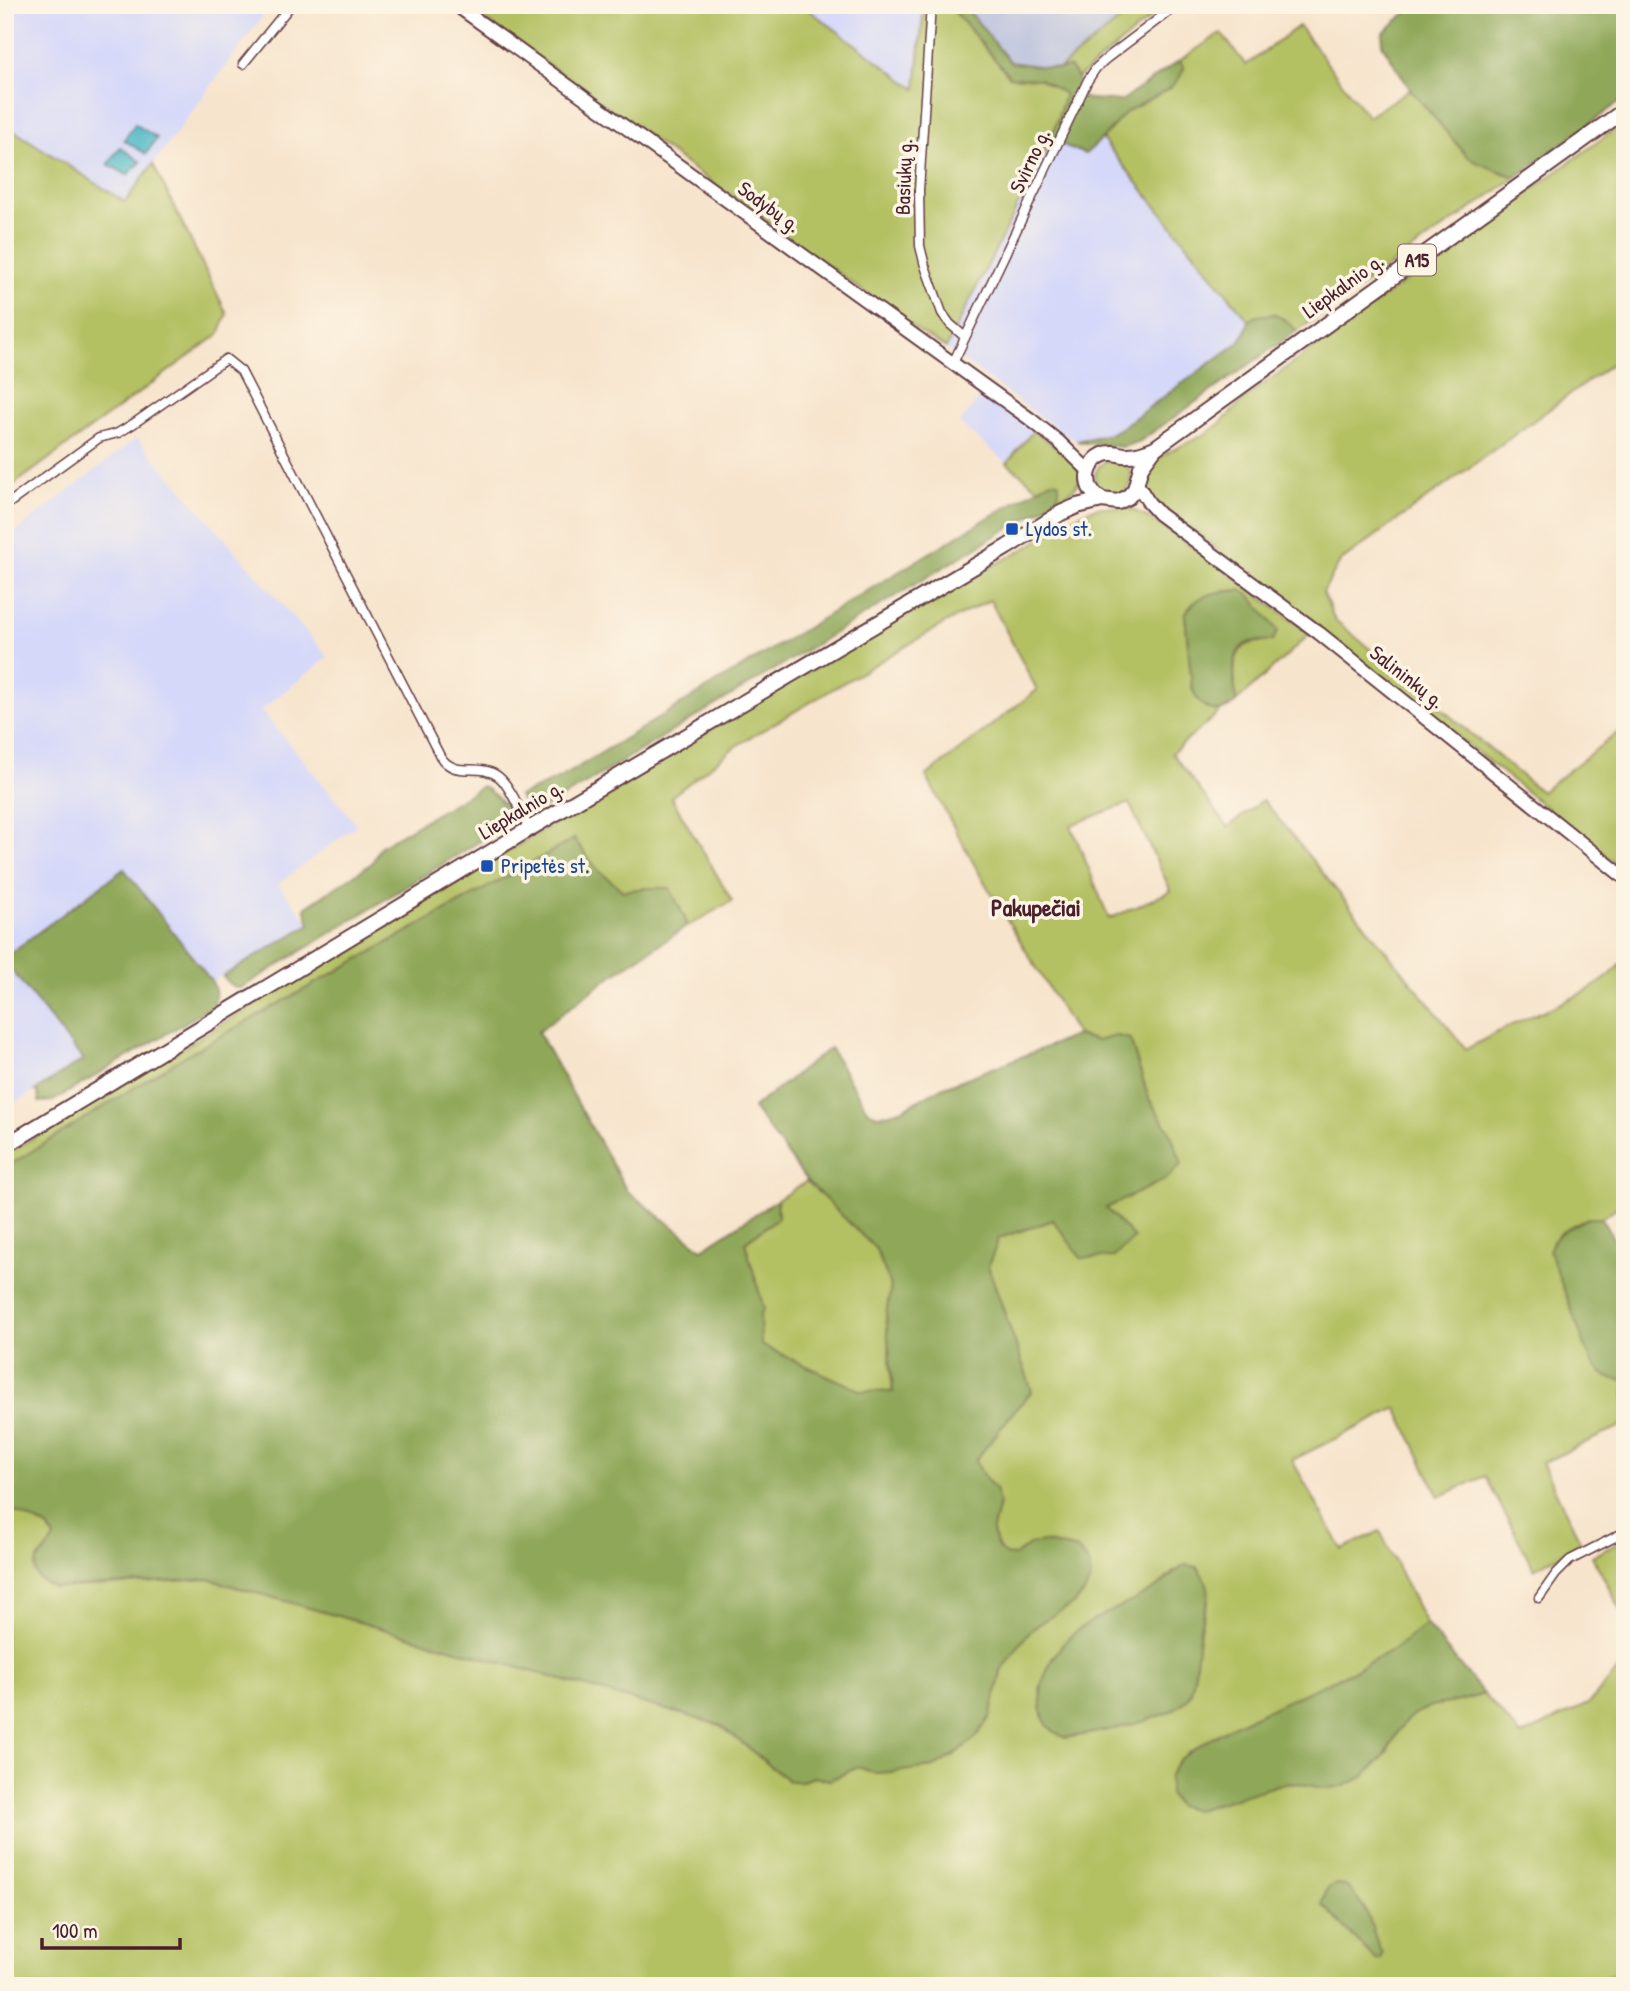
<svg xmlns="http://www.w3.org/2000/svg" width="1630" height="1991" font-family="'Patrick Hand',sans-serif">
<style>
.built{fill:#d5d8f9}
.industrial{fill:#bdc3de}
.green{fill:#b4c163;stroke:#7f7047;stroke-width:2;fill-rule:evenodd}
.forest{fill:#8fa759;stroke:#6c6342;stroke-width:2}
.water{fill:#4dbac8;stroke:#4c6c7a;stroke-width:2}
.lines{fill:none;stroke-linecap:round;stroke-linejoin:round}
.minor-casing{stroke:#643d43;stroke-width:11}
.secondary-casing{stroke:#643d43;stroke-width:16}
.trunk-casing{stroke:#643d43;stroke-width:18}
.minor{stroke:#fff;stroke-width:8}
.secondary{stroke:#fff;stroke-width:12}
.trunk{stroke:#fff;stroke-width:14}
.transit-dot{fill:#1a4fb4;stroke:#fcf5e5;stroke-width:2.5}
.labels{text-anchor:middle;stroke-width:7;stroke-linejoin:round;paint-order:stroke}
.shield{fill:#fcf5e5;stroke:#7f5f63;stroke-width:2}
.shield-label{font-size:19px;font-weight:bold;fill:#4a1f2b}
.street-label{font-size:21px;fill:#4a1f2b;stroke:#fcf5e5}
.transit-label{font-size:21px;fill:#164399;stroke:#fcf5e5;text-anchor:start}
.quarter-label{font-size:24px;font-weight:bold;fill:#4a1f2b;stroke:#fcf5e5}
</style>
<rect width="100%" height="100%" fill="#fcf5e5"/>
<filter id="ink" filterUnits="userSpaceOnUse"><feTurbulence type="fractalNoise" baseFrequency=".0143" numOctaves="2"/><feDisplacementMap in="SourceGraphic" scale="14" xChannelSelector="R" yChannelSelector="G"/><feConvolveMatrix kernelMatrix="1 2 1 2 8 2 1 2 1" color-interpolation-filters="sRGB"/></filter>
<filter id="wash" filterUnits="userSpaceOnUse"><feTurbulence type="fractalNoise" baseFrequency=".00686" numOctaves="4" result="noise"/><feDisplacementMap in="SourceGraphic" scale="28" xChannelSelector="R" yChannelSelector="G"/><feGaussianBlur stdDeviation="1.57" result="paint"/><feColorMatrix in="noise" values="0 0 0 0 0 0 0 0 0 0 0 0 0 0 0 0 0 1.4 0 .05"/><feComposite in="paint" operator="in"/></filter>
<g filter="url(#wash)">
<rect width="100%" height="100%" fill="#f7e4cc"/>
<path class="built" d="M5,5H271L125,202L5,124Z
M802,5H924L916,89Z
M1102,139L1249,321L1245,333L1238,343L1122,427L1110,434L1077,441L1061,432L946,348L1051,140L1085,154Z
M985,392L1034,430L1007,463L959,423Z
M137,438L328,657L261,710L357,825L278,884L310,924L212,982L124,870L5,957V540Z
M5,962L83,1061L5,1109Z"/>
<path class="industrial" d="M964,5H1139L1059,69L1010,62Z"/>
<path class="green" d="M465,5H802L916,89L924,5H949L1010,77L1040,79L1065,94L1051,140L946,348L917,330Z
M1139,5H1163L1160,10L1078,78L1069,68L1059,69Z
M1299,26L1368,117L1410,89L1466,155L1503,173L1516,177L1297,331L1284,319L1257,316L1249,321L1102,139C1109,130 1117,120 1125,113C1146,95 1168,99 1184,69L1180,60L1221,33L1246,65Z
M1625,122V143L1620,146L1625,154V354L1340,562L1323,592L1334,619L1541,792L1625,727V871L1417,704L1148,496C1123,460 1190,446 1210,431C1223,423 1235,408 1246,397Z
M5,125L125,202L153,164L227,314L219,334L5,491Z
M1034,430L1077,464C1089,484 1067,494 1052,501L1059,493L1051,481L1038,488L1007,463Z
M1095 478a18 18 0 1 1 36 0a18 18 0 1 1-36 0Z
M1099,507L1129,508L1153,520L1236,578L1310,634L1236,702C1235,674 1226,640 1266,642L1241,590C1209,592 1209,593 1185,615L1192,687C1197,703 1205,709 1222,710L1172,753L1228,827L1263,800L1466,1049C1482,1041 1498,1031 1514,1024C1549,1007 1603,991 1625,959V1202L1601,1218H1589L1577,1223L1559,1234L1552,1243L1622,1380L1625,1379V1424L1542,1463L1581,1543L1534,1569L1485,1476L1439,1497L1397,1408L1292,1460L1342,1549L1380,1531L1426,1624L1394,1649L1351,1672L1233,1726L1202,1744L1179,1760L1169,1777L1256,1791L1281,1784L1300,1783L1321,1788L1363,1777L1385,1755L1402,1725L1412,1715L1431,1706L1459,1701L1484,1694L1521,1736L1590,1703L1625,1661V1969L1585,1986H5V1507L48,1527L55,1538L51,1547L41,1556L38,1578L54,1588L208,1579L720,1725L789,1781H802L814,1777L830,1780L858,1767L876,1773L934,1767L956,1754L976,1737L996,1688L1002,1669L1028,1633L1043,1621L1031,1544L1014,1556L1006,1555L999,1549L992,1533L999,1503L995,1489L984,1477L975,1461L1015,1410L1032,1391L988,1266L999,1238L1054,1220L1081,1258L1105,1208L1166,1179L1170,1132L1149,1099L1130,1039L1117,1036L1097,1041L1077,1035L979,873L926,776L1037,690L990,600L947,622L736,746L671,797L732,901L686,927L685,918L647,888L623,891L598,870L574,839L185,1056L5,1168V1155L692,740L963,581C993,566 1023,551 1051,533C1068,522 1079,512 1099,507ZM1129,803L1171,891L1109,919L1071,825ZM1174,1571L1209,1598L1201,1623L1191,1693L1042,1716L1040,1688L1053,1656L1135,1600L1159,1586Z
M807,1181L876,1249L891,1286L886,1315L893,1393L861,1391L760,1345V1314L745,1242L778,1218L777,1200Z
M1625,1540V1617L1592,1556Z"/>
<path class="forest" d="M949,5H964L1010,62L1059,69L1069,67L1078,78L1075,96L1089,99L1121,101L1180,60L1184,69L1178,80L1169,89L1126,112L1102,139L1085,154L1051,140L1065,94L1040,79L1010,77Z
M1415,5H1625V98L1516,177L1478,163L1466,155L1410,89L1382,44L1383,33Z
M1273,314L1284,319L1297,331L1140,441L1123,447L1085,443L1077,441L1110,434L1122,427L1238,343L1245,333L1249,321L1257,316Z
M1051,481L1058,482C1067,502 1024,519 1010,527L555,802L530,814L519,796L560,778L964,532Z
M1241,590L1251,596L1278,631L1273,640C1266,642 1259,640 1251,642C1227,648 1235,684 1236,702C1217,719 1199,709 1192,687L1185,614C1198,592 1217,592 1241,590Z
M483,786C501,801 516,807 498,830L241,988C232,988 228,983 223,976L310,924L305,908L372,863L381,846Z
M574,839L598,870L623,891L647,888H670L685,918L686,927L607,979L538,1032L627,1191L702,1249L777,1200L778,1218L745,1242L764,1309L760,1314L761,1345L861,1391L893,1392L886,1315L891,1286L876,1249L807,1181L753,1108L830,1048L868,1111L879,1116L901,1110L939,1089L1077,1035L1097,1041L1117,1036L1130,1039L1149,1099L1170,1132L1182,1164L1166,1179L1106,1208L1134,1238L1114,1257L1081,1258L1053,1220L999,1238L988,1266L1032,1391L1015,1410L975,1461L984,1477L995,1489L999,1503L992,1533L999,1549L1006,1555L1014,1556L1031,1544L1043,1542L1078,1550L1089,1563L1091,1579L1084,1593L1075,1603L1043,1621L1028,1633L1002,1669L990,1717L976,1737L956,1754L934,1767L893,1772L875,1773L858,1767L830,1780L814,1777L802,1781H789L720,1725L208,1579L54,1588C50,1585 43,1582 39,1578C26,1564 49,1550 54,1538L48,1527L5,1507V1168L185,1056Z
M124,869L212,982C216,991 217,997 213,1006L53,1101L39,1102L38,1092L35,1091L83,1060L5,962V957Z
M1589,1218H1601L1625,1259V1379C1608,1382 1601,1373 1591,1361L1549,1251C1555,1232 1572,1225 1589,1218Z
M1186,1565L1197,1567C1218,1596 1205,1598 1200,1627C1197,1648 1197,1671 1191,1691C1182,1722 1094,1732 1065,1738C1047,1729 1042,1721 1041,1701C1040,1688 1043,1681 1047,1670C1070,1617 1115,1615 1157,1587C1167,1580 1174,1571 1186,1565Z
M1426,1624L1484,1694L1459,1701L1431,1706L1412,1715L1402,1725L1385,1755L1363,1777L1342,1787L1321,1788L1300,1783L1281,1784L1196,1810L1178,1806L1169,1794V1777L1179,1760L1202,1744L1233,1726L1351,1672L1394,1649Z
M1335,1884L1345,1885C1354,1894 1362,1903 1367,1914C1373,1927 1375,1941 1382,1953L1380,1959L1376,1960L1322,1904L1327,1889Z"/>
<path class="water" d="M135,124L157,138L146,154L124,140Z
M120,147L141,162L127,175L108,164Z"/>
</g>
<g filter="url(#ink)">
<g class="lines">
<g class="minor-casing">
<path id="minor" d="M931,5L919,190L920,246L925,266L942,313L950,324L965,337
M243,64L291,5
M953,363L1088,80L1096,68L1107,58L1177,5
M5,506L99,438L118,433L133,424L226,359L241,371L440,756C455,780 479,761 499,777C511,787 522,815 529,829
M1539,1598L1556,1574L1570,1560L1625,1532"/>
</g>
<g class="secondary-casing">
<path id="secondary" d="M456,5L1030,419L1059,442L1089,471
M1137,484L1149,503L1159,514L1319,633L1625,878"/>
</g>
<g class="trunk-casing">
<path id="trunk" d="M1102,500C1094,495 1088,488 1088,478C1088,465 1099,453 1112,453C1118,453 1123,456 1128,455C1138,455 1146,452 1155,448L1625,110
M5,1146L529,829L1007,547L1061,513L1077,506L1102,500L1118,502L1128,497L1135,489L1141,467L1155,448"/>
</g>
<use href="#minor" class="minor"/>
<use href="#secondary" class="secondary"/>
<use href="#trunk" class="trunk"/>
</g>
</g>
<g class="transit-dot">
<rect x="1005" y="522" width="14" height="14" rx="3.5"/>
<rect x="480" y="859" width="14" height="14" rx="3.5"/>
</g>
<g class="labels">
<rect class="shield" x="1398" y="244.5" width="38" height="31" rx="5"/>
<g class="shield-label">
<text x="1417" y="267">A15</text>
</g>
<g class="street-label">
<text transform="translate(1030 161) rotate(-65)" y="7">Svirno g.</text>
<text transform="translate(904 177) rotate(-88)" y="7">Basiukų g.</text>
<text transform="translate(769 207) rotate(36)" y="7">Sodybų g.</text>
<text transform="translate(1343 286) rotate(-36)" y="7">Liepkalnio g.</text>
<text transform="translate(1407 677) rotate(38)" y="7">Salininkų g.</text>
<text transform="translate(521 810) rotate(-31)" y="7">Liepkalnio g.</text>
</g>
<g class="transit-label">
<text x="1026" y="536">Lydos st.</text>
<text x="501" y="873">Pripetės st.</text>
</g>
<g class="quarter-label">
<text x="1036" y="916">Pakupečiai</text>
</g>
</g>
<rect width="1630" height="1991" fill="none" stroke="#fcf5e5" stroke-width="28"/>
<path d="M42 1938v10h138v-10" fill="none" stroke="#4a1f2b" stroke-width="3.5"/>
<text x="52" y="1938" font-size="21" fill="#4a1f2b" stroke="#fcf5e5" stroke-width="5" paint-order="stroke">100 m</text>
</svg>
